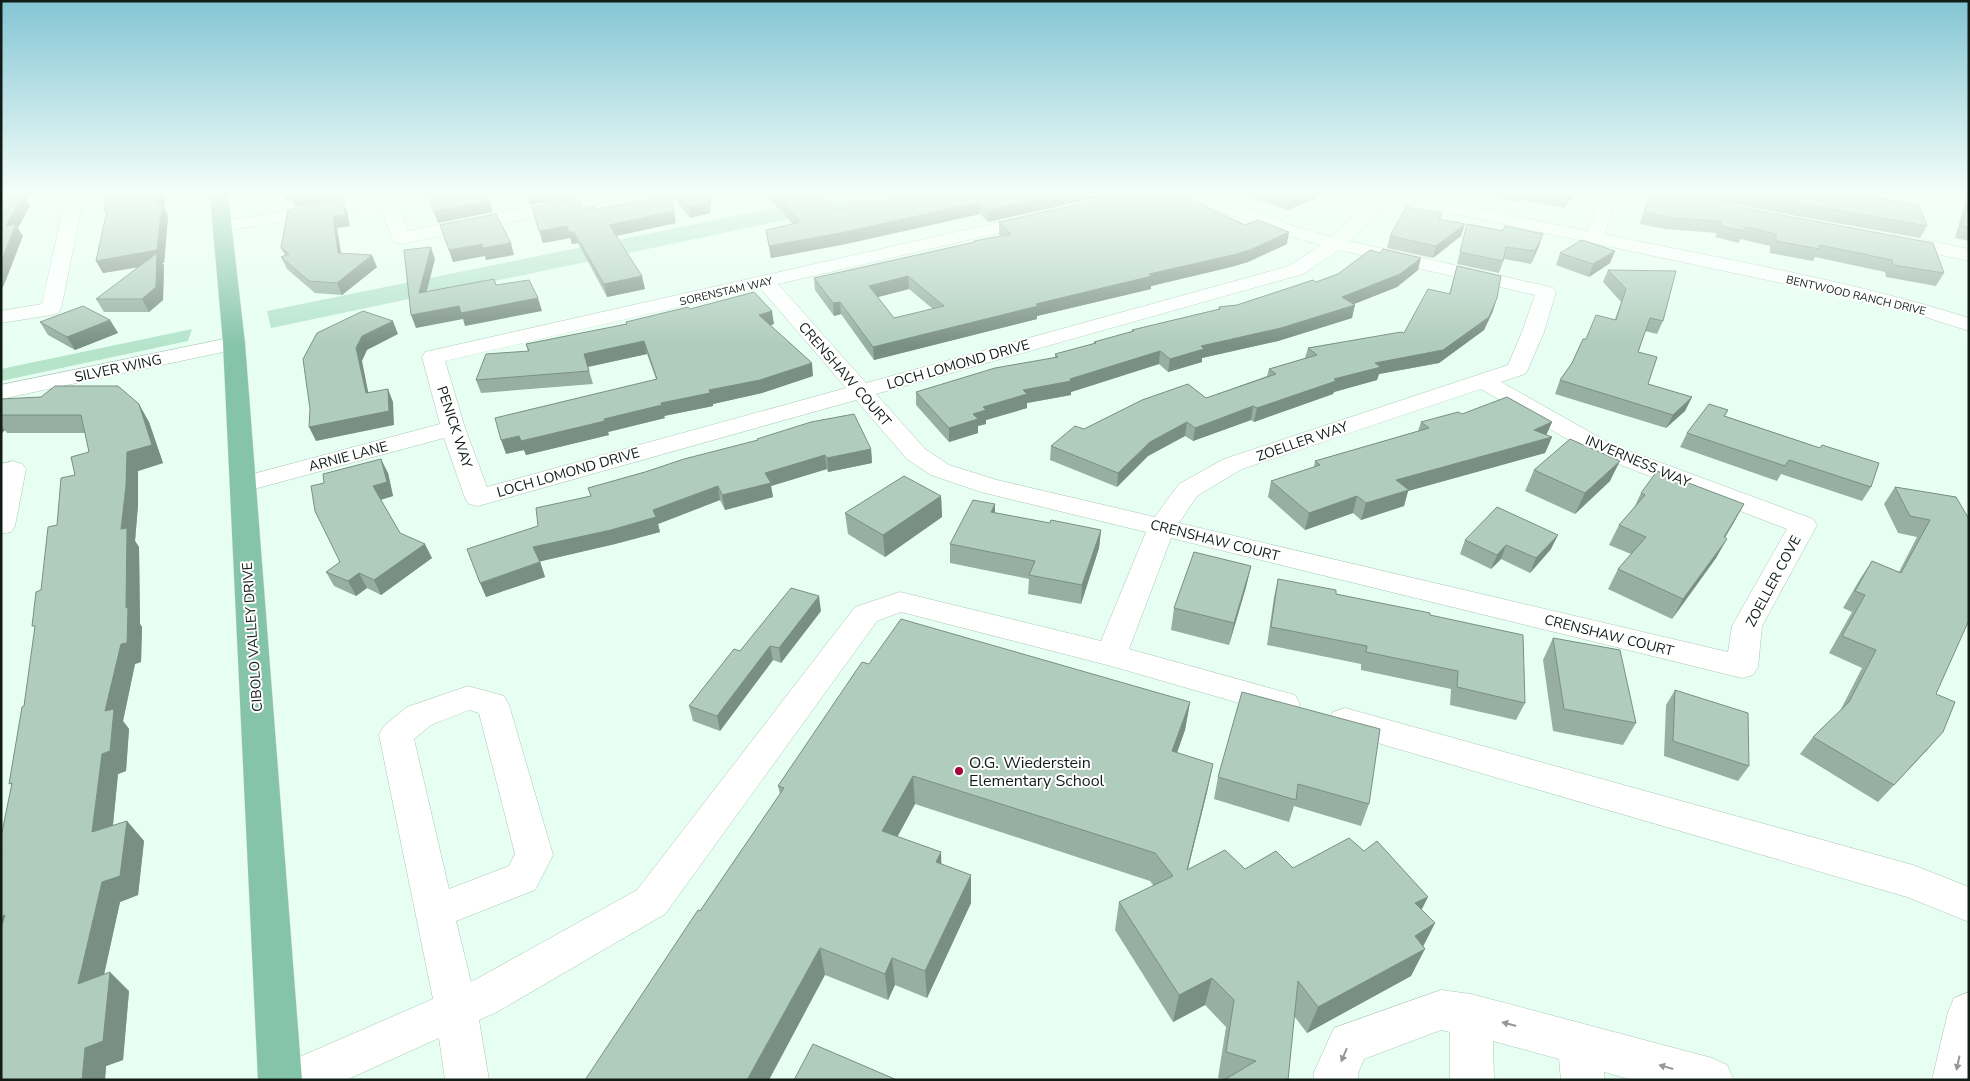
<svg xmlns="http://www.w3.org/2000/svg" width="1970" height="1081" font-family="'Nunito Sans',sans-serif">
<style>
.green{fill:#b5e4cb}
.lines{fill:none;stroke-linecap:round;stroke-linejoin:round}
.minor-casing{stroke:#aac7b7;stroke-width:1}
.major-casing{stroke:#e7e8e8;stroke-width:1}
.minor{fill:#fff;fill-rule:evenodd}
.major{fill:#86c4aa;fill-rule:evenodd}
.wall{fill:#96afa2;fill-rule:evenodd}
.shaded-wall{fill:#7a8f84}
.building{fill:#afccbc;stroke:#7a8f84;fill-rule:evenodd}
.oneway{fill:#949997}
.poi-dot{fill:#a3063c;stroke:#fff;stroke-width:2}
.labels{text-anchor:middle;stroke-width:4;stroke-linejoin:round;paint-order:stroke}
.far-street-label{font-size:11px;fill:#111c17;stroke:#fff}
.street-label{font-size:14px;fill:#111c17;stroke:#fff}
.near-poi-label{font-size:16px;fill:#111c17;stroke:#fff;text-anchor:start}
</style>
<rect width="100%" height="100%" fill="#e7fff2"/>
<path class="green" d="M839,195H905L271,328L267,311Z
M192,329L188,341L1,381V369Z"/>
<g class="lines">
<g class="minor-casing">
<path id="minor" d="M66,195H84L61,309L58,313L51,315L1,323V311L42,304Z
M377,195H393L408,231L592,195H625L622,199L616,200L401,244L395,242L392,238L380,204L221,232L215,231L212,227L215,223L221,222Z
M1186,195H1209L1290,225L1332,237L1377,195H1412L1588,231L1602,195H1618L1604,234C1726,260 1850,280 1969,318V331L1916,314L1838,295L1390,200L1349,241L1546,286L1553,288L1556,292L1544,332L1528,369L1525,374L1501,382L1613,445L1813,519L1817,525L1762,626L1758,667L1753,675L1742,678L1171,538L1129,649L1295,695L1300,704L1295,713L1284,716L1111,666L901,612L877,621L665,914L497,1012L479,1020L489,1080H445L439,1038L346,1080H274L281,1065L433,999L379,735L384,726L407,707L468,686L504,696L509,705L553,855L535,890L456,921L471,982L637,890L855,607L900,592L1101,641L1146,532L981,492L931,475L907,459L856,400L478,506L469,504L465,498L444,438L243,492L234,489L230,484L234,479L440,424L422,357L425,352L1036,214L1042,215L1045,219L1042,223L778,284L866,383L1289,266L1321,245L1278,233L1188,199ZM1339,250L1535,295L1522,332L1508,365L1224,459L1179,484L1155,517L997,480L949,465L925,449L876,394L1303,274ZM760,288L846,388L487,487L465,428L445,361ZM1481,389L1595,455L1787,529L1732,626L1728,652L1179,523L1197,496L1242,469ZM469,710L479,713L515,854L509,866L449,889L414,739L431,725Z
M1897,234L1969,249V261L1890,244L1888,240L1890,236Z
M234,337L242,338L245,343L242,348L1,399V385Z
M13,461L22,464L26,469L15,526L11,532L1,534V464Z
M1345,708L1913,865L1969,887V922L1907,897L1333,730L1329,721L1333,712Z
M1441,990L1471,994L1712,1058L1727,1065L1734,1080H1633L1604,1072L1605,1080H1561L1559,1059L1493,1041L1494,1080H1450V1032L1441,1030L1364,1059L1358,1073V1080H1314V1072L1334,1028Z
M1969,992V1080H1932L1948,1012L1954,998Z"/>
</g>
<g class="major-casing">
<path id="major" d="M210,195H228L245,343L302,1080H258L223,343Z"/>
</g>
<use href="#minor" class="minor"/>
<use href="#major" class="major"/>
</g>
<path class="wall" d="M107,195H166L164,207L168,216L164,263H162L164,265L163,300L149,312H104L96,299L139,267L103,273L96,261L106,214Z
M427,195H487L493,212L438,223Z
M671,195H712L710,213L690,218Z
M766,195H820L835,210L1108,195L988,222L980,214L846,244L771,258L766,230L793,224Z
M1243,195H1316L1315,199L1287,210Z
M1483,195H1574L1564,208L1520,199L1519,202Z
M1649,195H1674L1944,273L1936,286L1886,277L1885,272L1815,257L1813,261L1770,253V246L1740,239L1739,243L1715,237L1717,233L1665,229L1640,224L1646,202Z
M1681,195H1860L1927,226L1920,238Z
M1967,195H1969V241L1955,238Z
M1152,197L1245,225L1287,244L1248,262L1231,267L1151,286V289L1037,316V319L874,360L841,314L834,316L815,290L814,278L974,242V241L1001,236L999,234V222ZM909,289L933,309L894,318L878,297Z
M342,200L347,212L350,226L337,228L341,253L377,267L342,295L315,293L287,269L281,257L285,255L281,248Z
M532,207L596,209L676,223L616,236L645,289L607,297L578,243L572,244L570,238L543,243Z
M1442,213L1440,219L1461,236L1433,258L1387,248L1390,236Z
M1467,224L1539,246L1531,264L1504,259L1499,273L1457,264Z
M1615,251L1610,263L1589,277L1556,265L1560,253Z
M1457,266L1493,311L1484,330L1439,363L1379,374L1377,380L1334,392L1333,394L1254,422L1251,420L1193,441L1185,436L1148,456L1117,487L1050,460L1051,446L1084,429L1206,398L1267,376L1269,369L1305,358L1308,348L1404,333L1449,294Z
M1418,270L1397,287L1354,304L1352,318L1278,341L1202,358V362L1168,372L1159,364L1071,392V395L1027,403V408L986,420V424L978,426V433L949,442L916,405V392L1055,357V354L1094,344V342L1132,331V330L1218,309L1219,307L1237,305L1316,282Z
M1608,270L1663,321L1657,334L1645,331L1638,352L1648,384L1692,397L1685,411L1666,428L1555,394L1560,380L1572,363L1586,339L1615,319L1621,302L1603,282Z
M690,309L774,324L771,325L813,376L762,393L713,404V406L664,416L665,418L608,432L609,435L526,455L524,450L506,454L656,379L647,354L588,367L593,384L481,393L476,380L528,351L526,344L626,324V322Z
M110,320L118,333L75,350L48,335L40,322Z
M1,399L149,422L163,463L138,471V505L135,541L139,547L140,624L142,627L141,662L135,664L123,721L129,729L126,771L118,774L113,826L127,821L144,841L138,895L120,902L104,974L129,991L123,1060L106,1066L105,1080H1L11,787L24,706L41,590L57,525L75,475L89,452L85,433H7L5,430L1,434Z
M1728,410L1725,416L1820,448L1822,445L1871,487L1862,501L1781,474L1777,481L1680,447L1687,433Z
M1462,414L1552,422L1546,435L1552,437L1545,453L1408,491L1404,506L1361,520L1353,513L1305,530L1268,497L1271,481L1314,467L1315,461L1418,431L1421,422Z
M757,439L871,449L872,463L828,472L827,469L771,486L773,497L725,510L720,500L658,524L660,532L615,544L540,561L545,577L486,597L591,496L588,488L645,472L758,440Z
M1534,470L1610,481L1575,514L1525,491Z
M388,473L393,496L381,500L400,533L432,558L381,595L367,588L356,596L334,586L326,572L340,562L324,483Z
M1895,487L1956,497L1936,694L1927,750L1878,802L1800,754L1813,737L1840,711L1862,668L1829,653L1852,612L1843,608L1860,579L1872,561L1899,572L1917,537L1898,533L1884,504Z
M1641,493L1744,504L1725,538L1716,558L1672,619L1608,589L1618,569L1631,554L1609,545L1619,525L1634,508Z
M941,496L942,517L885,557L848,534L845,513Z
M995,513L1050,523L1101,530L1099,548L1081,604L1028,594L1029,579L950,563V544Z
M1465,540L1551,549L1530,573L1501,559L1491,569L1460,554Z
M1251,566L1246,587L1229,645L1171,630L1174,608Z
M1278,579L1336,594L1430,615L1525,703L1516,720L1450,705L1451,689L1361,670V664L1267,645L1274,597Z
M821,611L781,663L773,660L720,731L693,721L689,706L740,651Z
M1553,638L1636,723L1623,745L1553,731L1543,660Z
M869,664L1190,702L1185,730L1177,753L1213,764L1207,792L1188,869H1245L1293,868L1422,910L1435,923L1423,947L1411,976L1307,1033L1294,1016L1288,1080L1224,1079L1218,1078L1226,1027L1205,1005L1173,1022L1115,930L1119,902L1154,886L1150,881L915,804L897,837L941,852V864L971,903L927,998L895,985L888,1000L825,975L700,911L780,794L778,786Z
M1675,690L1749,766L1738,781L1664,756L1666,705Z
M1242,692L1369,804L1361,826L1294,806L1289,822L1214,799L1218,777Z"/>
<path class="shaded-wall" d="M14,195H29L26,199L30,206L18,228L23,236L4,285L1,290V262L6,226L13,196Z
M158,195H166L164,207L168,216L164,263H162L164,265L163,300L149,312L142,299L157,264L103,273L96,261L156,205Z
M284,195H342L343,199L295,207L291,199L286,200Z
M527,195H574V197L530,205Z
M709,195H712L710,213L690,218L688,207Z
M1059,195H1108L988,222V210Z
M1300,195H1316L1315,199L1287,210L1290,199Z
M1570,195H1574L1564,208L1568,197Z
M342,200L347,212L350,226L337,228L343,265L338,253L333,217Z
M490,201L493,212L438,223L435,211Z
M980,202V214L846,244L771,258L769,246Z
M674,211L676,223L612,237L609,225Z
M1465,224L1461,236L1433,258L1436,246Z
M567,226L570,238L543,243L539,231Z
M569,232H574L578,243L572,244Z
M1289,232L1287,244L1248,262L1231,267L1151,286V289L1037,316V319L874,360L873,347L1149,274Z
M1543,234L1539,246L1531,264L1535,251Z
M511,243L514,255L486,260L485,256L453,262L449,250L482,244Z
M431,247L435,259L423,306L419,293Z
M1615,251L1610,263L1589,277L1593,264Z
M372,255L377,267L342,295L337,283Z
M1421,258L1418,270L1397,287L1344,308L1355,305L1352,318L1278,341L1202,358V362L1168,372L1170,359L1201,346L1342,297Z
M642,276L645,289L607,297L604,284Z
M908,276L909,289L870,299L869,286Z
M538,298L542,311L465,326L463,319L416,328L411,315L459,306Z
M1497,298L1493,311L1484,330L1439,363L1379,374L1377,380L1334,392L1333,394L1254,422L1257,408L1334,379L1375,363Z
M840,302L841,314L834,316L833,303Z
M772,311L774,324L761,328L759,315Z
M110,320L118,333L75,350L67,337Z
M393,321L398,334L367,350L362,361L371,406L366,393L356,348L362,336Z
M644,341L647,354L587,367L584,354Z
M1160,351L1159,364L1071,392V395L1027,403V408L986,420V424L978,426V433L949,442V428L983,407L1023,390L1070,379Z
M812,363L813,376L762,393L713,404V406L664,416L665,418L608,432L609,435L526,455L524,450L506,454L501,440L604,419L661,403Z
M388,389L393,402L394,425L316,441L309,427Z
M1692,397L1685,411L1666,428L1673,415Z
M139,404L149,422L163,463L138,471V505L135,541L139,547L140,624L142,627L141,662L135,664L123,721L129,729L126,771L118,774L110,852L92,832L105,711L126,608L121,529L127,452Z
M1253,406L1251,420L1193,441L1195,428Z
M1187,422L1185,436L1148,456L1117,487L1118,473L1150,442Z
M1552,422L1545,438L1552,437L1545,453L1408,491L1404,506L1361,520L1366,503L1396,480L1534,430Z
M1,425L5,430L1,434Z
M871,449L872,463L828,472L827,458Z
M825,455L827,469L771,486L773,497L725,510L722,495L765,473Z
M381,459L388,473L393,496L379,500L373,486Z
M1620,461L1610,481L1575,514L1585,493Z
M718,486L720,500L658,524L660,532L615,544L538,562L533,547L653,510Z
M941,496L942,517L885,557L883,535Z
M1357,496L1353,513L1305,530L1309,513Z
M995,504V522L991,512Z
M1744,504L1733,524L1712,557L1724,537Z
M1101,530L1099,548L1081,604L1082,585Z
M1558,535L1551,549L1530,573L1536,558Z
M1727,539L1716,558L1672,619L1683,599Z
M425,544L432,558L381,595L374,580Z
M1506,545L1501,559L1491,569L1497,555Z
M540,562L545,577L486,597L480,583Z
M1251,566L1246,587L1229,645L1234,623Z
M359,573L367,588L356,596L348,581Z
M819,596L821,611L781,663L779,648Z
M770,646L773,660L720,731L717,716Z
M1190,702L1185,730L1167,780L1172,751Z
M1943,732L1927,750L1878,802L1894,785Z
M1213,764L1207,792L1181,897L1187,870Z
M913,776L915,804L885,860L882,831Z
M127,821L144,841L138,895L120,902L98,1002L78,984L102,882Z
M941,852L942,880L936,862Z
M971,875V903L927,998L925,971Z
M1428,897L1414,925L1415,903Z
M5,915L1,935V917Z
M1435,923L1421,950L1425,949L1411,976L1307,1033L1318,1007L1415,936Z
M820,948L825,975L769,1080H747Z
M892,958L895,985L888,1000L885,974Z
M110,972L129,991L123,1060L106,1066L105,1080H82L85,1048Z
M1212,978L1205,1005L1173,1022L1179,995Z"/>
<path class="building" d="M1,195H14L13,196L23,195L6,226L16,224L1,262Z
M107,195H158L156,205L162,204L157,250L96,261L107,210L104,211Z
M428,195H487L490,201L435,211Z
M671,195L674,211L609,225L642,276L604,284L574,232H569L567,226L539,231L532,207L577,198L582,209L595,207L596,209Z
M678,195H709L708,201L688,207Z
M775,195H820L835,210L910,195H1059L988,210L980,202L845,232L769,246L766,230L801,222Z
M1120,195H1148L1152,197L1161,195H1181L1245,225L1258,220L1289,232L1250,250L1233,255L1149,274L1152,276L1036,304L1038,306L873,347L840,302L833,303L814,278L975,242L974,241L1011,234L999,222ZM908,276L944,306L894,318L869,286Z
M1277,195H1300L1290,199Z
M1556,195H1570L1568,197Z
M1650,195H1674L1933,243L1944,273L1893,265L1892,260L1819,245L1820,249L1776,241V234L1746,227L1744,231L1720,226L1722,221L1670,218L1645,212Z
M1749,195H1860L1919,205L1927,226Z
M342,200L346,215L333,217L338,253L372,255L337,283L309,281L281,257L289,254L281,248L288,210Z
M1969,202V227L1962,226Z
M1406,207L1442,213L1439,219L1465,224L1436,246L1390,236Z
M496,214L511,243L483,248L482,244L449,250L440,225Z
M1467,224L1503,231L1505,226L1543,234L1535,251L1506,247L1503,261L1460,252Z
M1582,240L1615,251L1593,264L1560,253Z
M431,247L419,293L494,279L496,285L529,280L538,298L461,313L459,306L411,315L404,250Z
M1383,249L1421,258L1400,274L1342,297L1355,305L1281,328L1201,346L1204,349L1170,359L1160,351L1070,379L1071,381L1023,390L1027,394L983,407L986,410L973,414L978,419L949,428L916,392L995,368L1058,357L1055,354L1096,343L1094,342L1134,331L1132,330L1220,309L1219,307L1237,305L1313,280L1316,282L1338,274L1370,250L1380,253Z
M157,253L156,287L142,299H96Z
M1457,266L1501,276L1497,298L1489,317L1443,350L1375,363L1381,367L1334,379L1336,381L1257,408L1253,406L1195,428L1187,422L1150,442L1118,473L1051,446L1075,426L1084,429L1142,400L1188,384L1206,398L1276,374L1269,369L1317,355L1308,348L1401,332L1404,333L1428,289L1450,294Z
M1608,270L1676,271L1663,321L1650,318L1638,352L1657,357L1648,384L1692,397L1673,415L1560,380L1572,363L1583,339H1586L1596,315L1616,320L1626,289Z
M754,292L772,311L759,315L812,363L760,380L709,390L710,393L661,403L662,405L604,419L605,421L521,441L519,436L501,440L495,418L657,379L644,341L584,354L589,371L476,380L486,354L529,351L526,344L627,324L626,322L688,307L690,309Z
M83,306L110,320L67,337L40,322Z
M363,311L393,321L362,336L356,348L366,393L388,389L389,411L309,427L310,409L303,359L317,333Z
M55,386H118L139,404L152,445L127,452L126,486L121,529L127,528L126,608L128,607L127,643L121,644L105,711L114,709L110,751L102,754L92,832L127,821L120,876L102,882L78,984L110,972L103,1041L85,1048L82,1080H1V928L5,915L1,917V855L2,851H1V837L12,783L9,784L22,707L24,706L35,626H32L36,592L41,590L48,527L57,525L61,478L75,475L71,457L89,452L81,415H1V399L41,397Z
M1507,397L1552,422L1534,430L1552,437L1396,480L1409,490L1366,503L1357,496L1309,513L1271,481L1320,465L1315,461L1429,428L1421,422L1458,412L1462,414Z
M1709,404L1728,410L1724,416L1820,448L1822,445L1879,463L1871,487L1789,460L1785,466L1687,433Z
M854,414L871,449L827,458L825,455L765,473L771,483L722,495L718,486L653,510L656,517L611,530L533,547L540,562L480,583L467,549L538,526L536,508L591,496L588,488L645,472L684,459L758,440L757,439L811,422Z
M1570,439L1620,461L1585,493L1534,470Z
M381,459L387,482L373,486L400,533L425,544L374,580L359,573L348,581L326,572L340,562L315,511L311,486L324,483L323,474Z
M1657,471L1744,504L1724,537L1727,539L1683,599L1618,569L1646,537L1619,525L1645,495L1641,493Z
M904,476L941,496L883,535L845,513Z
M1895,487L1956,497L1969,519V620L1936,694L1955,702L1943,732L1894,785L1813,737L1849,702L1876,650L1842,636L1865,595L1855,591L1872,561L1901,573L1930,520L1910,516Z
M973,500L995,504L991,512L1050,523L1051,520L1101,530L1082,585L1029,575L1035,561L950,544Z
M1497,507L1558,535L1536,558L1506,545L1497,555L1465,540Z
M1194,552L1251,566L1234,623L1174,608Z
M1278,579L1336,590V594L1430,613V615L1523,635L1525,703L1457,687L1458,671L1366,652L1367,646L1271,627Z
M791,588L819,596L779,648L770,646L717,716L689,706L734,649L740,651Z
M901,619L1190,702L1172,751L1213,764L1187,870L1225,850L1245,869L1276,851L1293,868L1349,838L1364,851L1377,841L1428,897L1415,903L1435,923L1415,936L1425,949L1318,1007L1298,981L1288,1080H1224L1256,1061L1226,1052L1234,1000L1212,978L1179,995L1119,902L1173,876L1155,853L913,776L882,831L941,852L936,862L971,875L925,971L892,958L885,974L820,948L747,1080H585L698,910L700,911L784,788L778,786L862,662L869,664Z
M1553,638L1620,650L1636,723L1564,709Z
M1675,690L1748,713L1749,766L1673,741Z
M1242,692L1380,729L1369,804L1298,784L1296,800L1218,777Z
M813,1044L897,1080H794Z"/>
<defs><path id="oneway-solid" d="M-6-.8H1V-3.2L6.5 0L1 3.2V.8H-6Z" transform="scale(1.25)"/></defs>
<g class="oneway">
<use href="#oneway-solid" transform="translate(1509 1024) rotate(-165)"/>
<use href="#oneway-solid" transform="translate(1344 1055) rotate(113)"/>
<use href="#oneway-solid" transform="translate(1958 1063) rotate(102)"/>
<use href="#oneway-solid" transform="translate(1666 1067) rotate(-164)"/>
</g>
<linearGradient id="sky" x2="0" y2="1"><stop stop-color="#84c5d4"/><stop offset="0.56" stop-color="#f4fff9"/><stop offset="1" stop-color="#f4fff9" stop-opacity="0"/></linearGradient>
<rect width="1970" height="346" fill="url(#sky)"/>
<circle class="poi-dot" cx="959" cy="771" r="5"/>
<g class="labels">
<g class="far-street-label">
<text transform="translate(726 291) rotate(-13)" y="4">SORENSTAM WAY</text>
<text transform="translate(1856 295) rotate(13)" y="4">BENTWOOD RANCH DRIVE</text>
</g>
<g class="street-label">
<text transform="translate(958 364) rotate(-16)" y="5">LOCH LOMOND DRIVE</text>
<text transform="translate(118 368) rotate(-12)" y="5">SILVER WING</text>
<text transform="translate(845 374) rotate(49)" y="5">CRENSHAW COURT</text>
<text transform="translate(455 427) rotate(72)" y="5">PENICK WAY</text>
<text transform="translate(1302 441) rotate(-19)" y="5">ZOELLER WAY</text>
<text transform="translate(348 456) rotate(-15)" y="5">ARNIE LANE</text>
<text transform="translate(1638 461) rotate(23)" y="5">INVERNESS WAY</text>
<text transform="translate(568 472) rotate(-16)" y="5">LOCH LOMOND DRIVE</text>
<text transform="translate(1215 540) rotate(14)" y="5">CRENSHAW COURT</text>
<text transform="translate(1773 581) rotate(-62)" y="5">ZOELLER COVE</text>
<text transform="translate(1609 635) rotate(14)" y="5">CRENSHAW COURT</text>
<text transform="translate(252 637) rotate(-94)" y="5">CIBOLO VALLEY DRIVE</text>
</g>
<g class="near-poi-label">
<text x="969" y="768">O.G. Wiederstein<tspan x="969" dy="18">Elementary School</tspan></text>
</g>
</g>
<rect width="1970" height="1081" fill="none" stroke="#111c17" stroke-width="5"/>
</svg>
